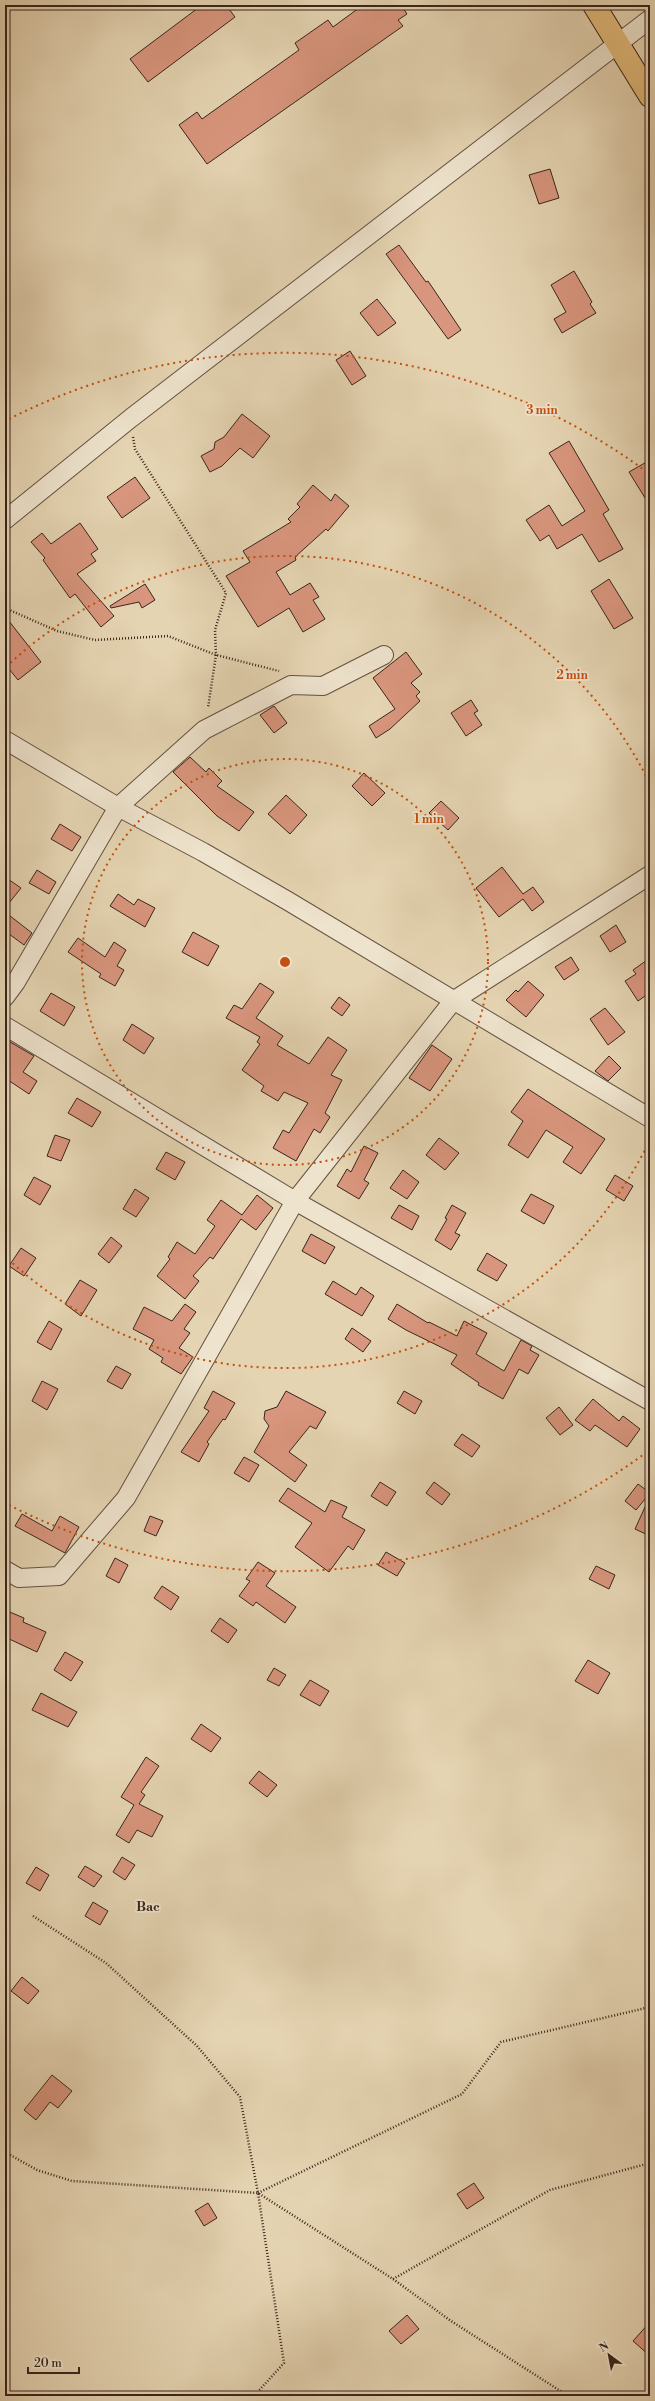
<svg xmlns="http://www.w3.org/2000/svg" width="655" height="2401" font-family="'Libre Bodoni',serif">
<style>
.building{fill:#d9967e;stroke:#39251c}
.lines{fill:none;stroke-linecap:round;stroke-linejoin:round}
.minor-casing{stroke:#645142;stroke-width:20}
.major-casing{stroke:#39251c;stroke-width:24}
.path{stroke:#39251c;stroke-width:2.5;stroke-dasharray:1 2;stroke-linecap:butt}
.minor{stroke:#eee3cd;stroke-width:18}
.major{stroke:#e2ba79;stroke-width:22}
.ring{fill:none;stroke:#c54f0f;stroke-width:2;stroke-dasharray:2 4}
.labels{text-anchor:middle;stroke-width:3.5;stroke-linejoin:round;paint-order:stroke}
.neighbourhood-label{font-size:13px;font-weight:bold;fill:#39251c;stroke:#eee3cd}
.centre{fill:#c54f0f;stroke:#eee3cd;stroke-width:2}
.ring-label{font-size:12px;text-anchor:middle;font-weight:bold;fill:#c54f0f;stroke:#eee3cd;stroke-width:3.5;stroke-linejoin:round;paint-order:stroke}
</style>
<rect width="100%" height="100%" fill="#e5d4b2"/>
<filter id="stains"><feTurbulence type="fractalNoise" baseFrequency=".005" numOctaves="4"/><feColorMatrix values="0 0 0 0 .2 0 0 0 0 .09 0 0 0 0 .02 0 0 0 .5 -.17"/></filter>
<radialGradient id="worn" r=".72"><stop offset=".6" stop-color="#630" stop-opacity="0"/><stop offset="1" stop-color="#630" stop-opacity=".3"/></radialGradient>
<path class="building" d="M202,5H226L235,17L148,82L130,59Z
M363,5H401L407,14L398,20L403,26L207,164L179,125L197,112L202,119L299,50L295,43L328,20L333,27Z
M550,169L559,198L539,204L529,175Z
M399,245L426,282L428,281L461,330L448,339L386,254Z
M574,271L592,302L590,304L596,313L562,333L554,319L566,312L551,285Z
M377,299L396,323L378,336L360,313Z
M350,351L366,376L352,385L336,360Z
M242,414L270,436L253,458L240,448L222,466L210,472L201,456L214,449L215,442L224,437Z
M569,441L609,510L603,514L623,549L599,562L582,534L557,549L549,535L540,541L526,520L549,505L562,526L585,511L549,453Z
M650,460V506L629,472Z
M135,477L150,498L122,518L107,497Z
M313,485L331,501L335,494L349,506L328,531L326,529L295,557L296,560L276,572L290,595L310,583L319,597L313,600L325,619L303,632L289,608L258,627L226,576L250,562L243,551L291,522L288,519L300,507L297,504Z
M80,523L98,549L91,554L96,561L77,574L114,616L101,627L75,594L70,598L43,560L45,558L31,542L42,533L51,544Z
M609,579L633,618L614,629L591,591Z
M145,584L155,600L142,608L139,602L111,608L110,606Z
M5,616L41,662L18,680L5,664Z
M406,652L422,674L411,683L420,692L416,696L420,701L390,729L376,738L369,726L395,709L373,678Z
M471,700L478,711L474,713L482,725L466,736L451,713Z
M274,706L287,723L274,733L260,715Z
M190,757L206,772L209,768L222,781L217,786L254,812L239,831L217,816L173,772Z
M364,773L385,793L372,806L352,786Z
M286,795L307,815L290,834L268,814Z
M441,801L459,818L448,830L429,813Z
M60,824L81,837L72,851L51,839Z
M502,867L523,894L533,887L544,902L532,911L523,899L499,917L476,888Z
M37,870L56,882L49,894L29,883Z
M5,877L21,888L5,908Z
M118,894L134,905L138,899L155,908L145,927L110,906Z
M5,912L32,933L24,945L5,931Z
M616,925L626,942L610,952L600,936Z
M193,932L219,946L208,966L182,952Z
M78,938L105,957L114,942L126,950L117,966L124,970L115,986L99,977L101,974L68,952Z
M571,957L579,970L564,980L555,967Z
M650,958V997L648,994L638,1001L625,981L636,974L633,970Z
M528,981L544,995L526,1017L506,1000L516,990L518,992Z
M260,983L274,992L256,1018L283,1036L277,1045L309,1064L328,1037L347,1050L331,1075L342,1080L325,1113L330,1117L320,1133L314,1129L296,1161L273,1148L283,1130L289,1133L308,1103L284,1092L278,1101L261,1091L264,1086L242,1070L260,1044L257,1042L260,1037L226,1018L234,1005L242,1009Z
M51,993L75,1007L64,1026L40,1011Z
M339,997L350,1005L342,1016L331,1008Z
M605,1008L625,1032L608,1045L590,1019Z
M132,1024L154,1038L144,1054L123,1040Z
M5,1039L34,1056L23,1072L37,1081L29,1094L5,1078Z
M432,1045L452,1059L430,1091L409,1078Z
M609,1056L621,1068L608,1081L595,1071Z
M528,1089L605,1139L581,1174L563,1162L573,1147L546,1130L528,1158L508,1145L523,1121L511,1112Z
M77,1098L101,1112L92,1127L68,1113Z
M55,1135L70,1140L61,1161L47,1156Z
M439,1138L459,1153L445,1170L426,1155Z
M364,1146L378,1153L364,1180L369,1183L359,1199L337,1186L347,1169L351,1172Z
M166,1152L185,1162L175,1180L156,1169Z
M403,1170L419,1182L407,1199L390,1188Z
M615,1175L633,1186L624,1201L606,1190Z
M34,1177L51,1186L40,1205L24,1195Z
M135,1189L149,1198L136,1217L123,1209Z
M531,1194L554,1206L544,1224L521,1211Z
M257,1195L273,1208L256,1230L241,1219L213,1259L210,1257L193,1276L199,1281L185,1299L157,1276L170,1259L168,1257L177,1242L195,1254L215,1226L207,1220L221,1200L242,1215Z
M399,1205L419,1216L412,1230L391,1218Z
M452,1205L466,1213L455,1233L460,1235L451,1250L435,1240L447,1219L445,1218Z
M311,1234L335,1247L325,1264L302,1251Z
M111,1237L122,1246L109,1263L98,1254Z
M21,1248L36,1258L24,1276L9,1266Z
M487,1253L507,1265L497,1281L477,1270Z
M80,1280L97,1290L81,1316L65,1304Z
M333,1281L356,1295L361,1287L374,1296L362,1316L325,1294Z
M185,1304L196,1312L184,1329L190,1333L179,1348L193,1357L181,1374L161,1362L163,1358L149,1349L154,1340L133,1329L144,1307L172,1321Z
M397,1304L428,1323L429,1322L457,1336L464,1321L487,1333L476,1354L504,1371L521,1340L532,1346L530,1350L539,1355L528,1374L519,1369L503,1399L478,1385L479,1383L451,1364L457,1355L406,1330L388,1319Z
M49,1321L62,1329L51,1350L37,1342Z
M352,1328L371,1341L363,1352L345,1339Z
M116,1366L131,1374L122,1389L107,1381Z
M42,1381L58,1389L47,1410L32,1401Z
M213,1391L235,1403L225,1420L223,1419L207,1442L209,1444L199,1462L181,1452L209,1411L204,1408Z
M286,1391L326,1412L316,1429L310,1426L289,1452L307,1465L295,1482L254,1452L269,1426L264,1419L265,1411L277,1407Z
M404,1391L422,1401L415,1414L397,1403Z
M593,1399L619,1421L623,1416L640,1429L627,1447L595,1425L590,1431L575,1420Z
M559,1407L573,1425L560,1435L546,1418Z
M462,1434L480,1446L472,1457L454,1445Z
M244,1457L259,1465L249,1482L234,1473Z
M380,1482L396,1492L387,1506L371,1496Z
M434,1482L450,1494L442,1505L426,1493Z
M638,1484L650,1493L636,1510L625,1501Z
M288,1488L325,1512L331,1500L347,1507L342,1517L365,1530L353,1550L348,1546L329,1572L295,1547L312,1523L279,1501Z
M650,1496V1536L635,1529Z
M22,1514L52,1531L60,1516L79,1527L65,1553L15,1526Z
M150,1516L163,1521L156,1536L144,1531Z
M386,1552L405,1563L397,1576L378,1565Z
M115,1558L128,1565L119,1583L106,1576Z
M258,1562L275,1573L266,1586L296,1607L285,1623L256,1602L253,1606L239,1596L250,1581L246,1579Z
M596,1566L615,1575L609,1589L589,1579Z
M162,1586L179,1597L171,1610L154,1598Z
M5,1610L24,1618L23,1622L46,1632L37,1652L5,1637Z
M220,1618L237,1630L228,1643L211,1631Z
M65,1652L83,1662L71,1681L54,1670Z
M588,1660L610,1673L598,1694L575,1681Z
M274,1668L286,1675L279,1686L267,1680Z
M310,1680L329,1691L320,1706L300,1695Z
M41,1693L77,1712L68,1727L32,1710Z
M201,1724L221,1738L211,1752L191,1739Z
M146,1757L159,1766L141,1792L145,1795L139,1804L163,1816L152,1837L137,1830L129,1843L116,1835L134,1805L121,1797Z
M259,1771L277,1785L267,1797L249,1783Z
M122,1857L135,1865L125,1880L113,1872Z
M85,1866L102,1876L94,1887L78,1877Z
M36,1867L49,1875L40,1891L26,1883Z
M93,1902L108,1911L100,1925L85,1916Z
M22,1977L39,1991L28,2004L11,1991Z
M52,2075L72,2091L58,2108L50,2102L36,2120L24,2110Z
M474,2183L484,2198L467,2209L457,2194Z
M208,2203L217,2218L204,2226L195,2211Z
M407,2315L419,2329L401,2344L389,2331Z
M650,2322V2356L633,2341Z"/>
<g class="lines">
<g class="minor-casing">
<path id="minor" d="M5,520L131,418L650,19
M5,740L118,807L203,852L288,901L650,1118
M5,997L16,982L118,807L204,730L291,685L323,686L384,655
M5,1026L295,1201L650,1401
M5,1570L19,1578L59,1576L126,1498L295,1201L453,1001L650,875"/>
</g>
<g class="major-casing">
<path id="major" d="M594,5L650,96"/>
</g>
<path class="path" d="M133,437L135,449L226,593L215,630L216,655L208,708
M5,608L57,631L95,640L168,636L216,655L279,671
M33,1916L106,1963L197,2046L240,2097L258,2193L284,2363L254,2396
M5,2152L37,2170L72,2181L258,2193L393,2279L451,2321L562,2392L579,2396
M258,2193L462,2094L501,2042L650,2007
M393,2279L550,2190L650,2163"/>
<use href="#minor" class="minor"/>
<use href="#major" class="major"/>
</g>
<g class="ring">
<circle cx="285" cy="962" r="203"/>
<path d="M650 1140A406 406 0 0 1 6 1257M6 667A406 406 0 0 1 650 784"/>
<path d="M647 1452A609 609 0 0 1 9 1505M9 419A609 609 0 0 1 647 472"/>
</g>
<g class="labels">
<g class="neighbourhood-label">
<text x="148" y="1911">Bac</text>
</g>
</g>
<circle cx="285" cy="962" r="6" class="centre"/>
<g class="ring-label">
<text x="542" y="414">3 min</text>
<text x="572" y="679">2 min</text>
<text x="429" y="823">1 min</text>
</g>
<rect width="655" height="2401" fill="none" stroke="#e5d4b2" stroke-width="20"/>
<rect x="6" y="6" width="643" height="2389" fill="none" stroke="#39251c" stroke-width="2"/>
<rect x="10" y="10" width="635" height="2381" fill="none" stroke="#39251c"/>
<g transform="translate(609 2355) rotate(328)" stroke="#eee3cd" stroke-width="3" paint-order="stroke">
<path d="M0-3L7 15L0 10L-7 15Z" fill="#39251c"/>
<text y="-6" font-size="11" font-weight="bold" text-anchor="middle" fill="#39251c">N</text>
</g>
<path d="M28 2367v6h51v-6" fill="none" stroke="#39251c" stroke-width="2"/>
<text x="34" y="2367" font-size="12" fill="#39251c" stroke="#eee3cd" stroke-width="3" paint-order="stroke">20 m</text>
<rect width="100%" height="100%" filter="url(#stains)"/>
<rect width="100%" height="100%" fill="url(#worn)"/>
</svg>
